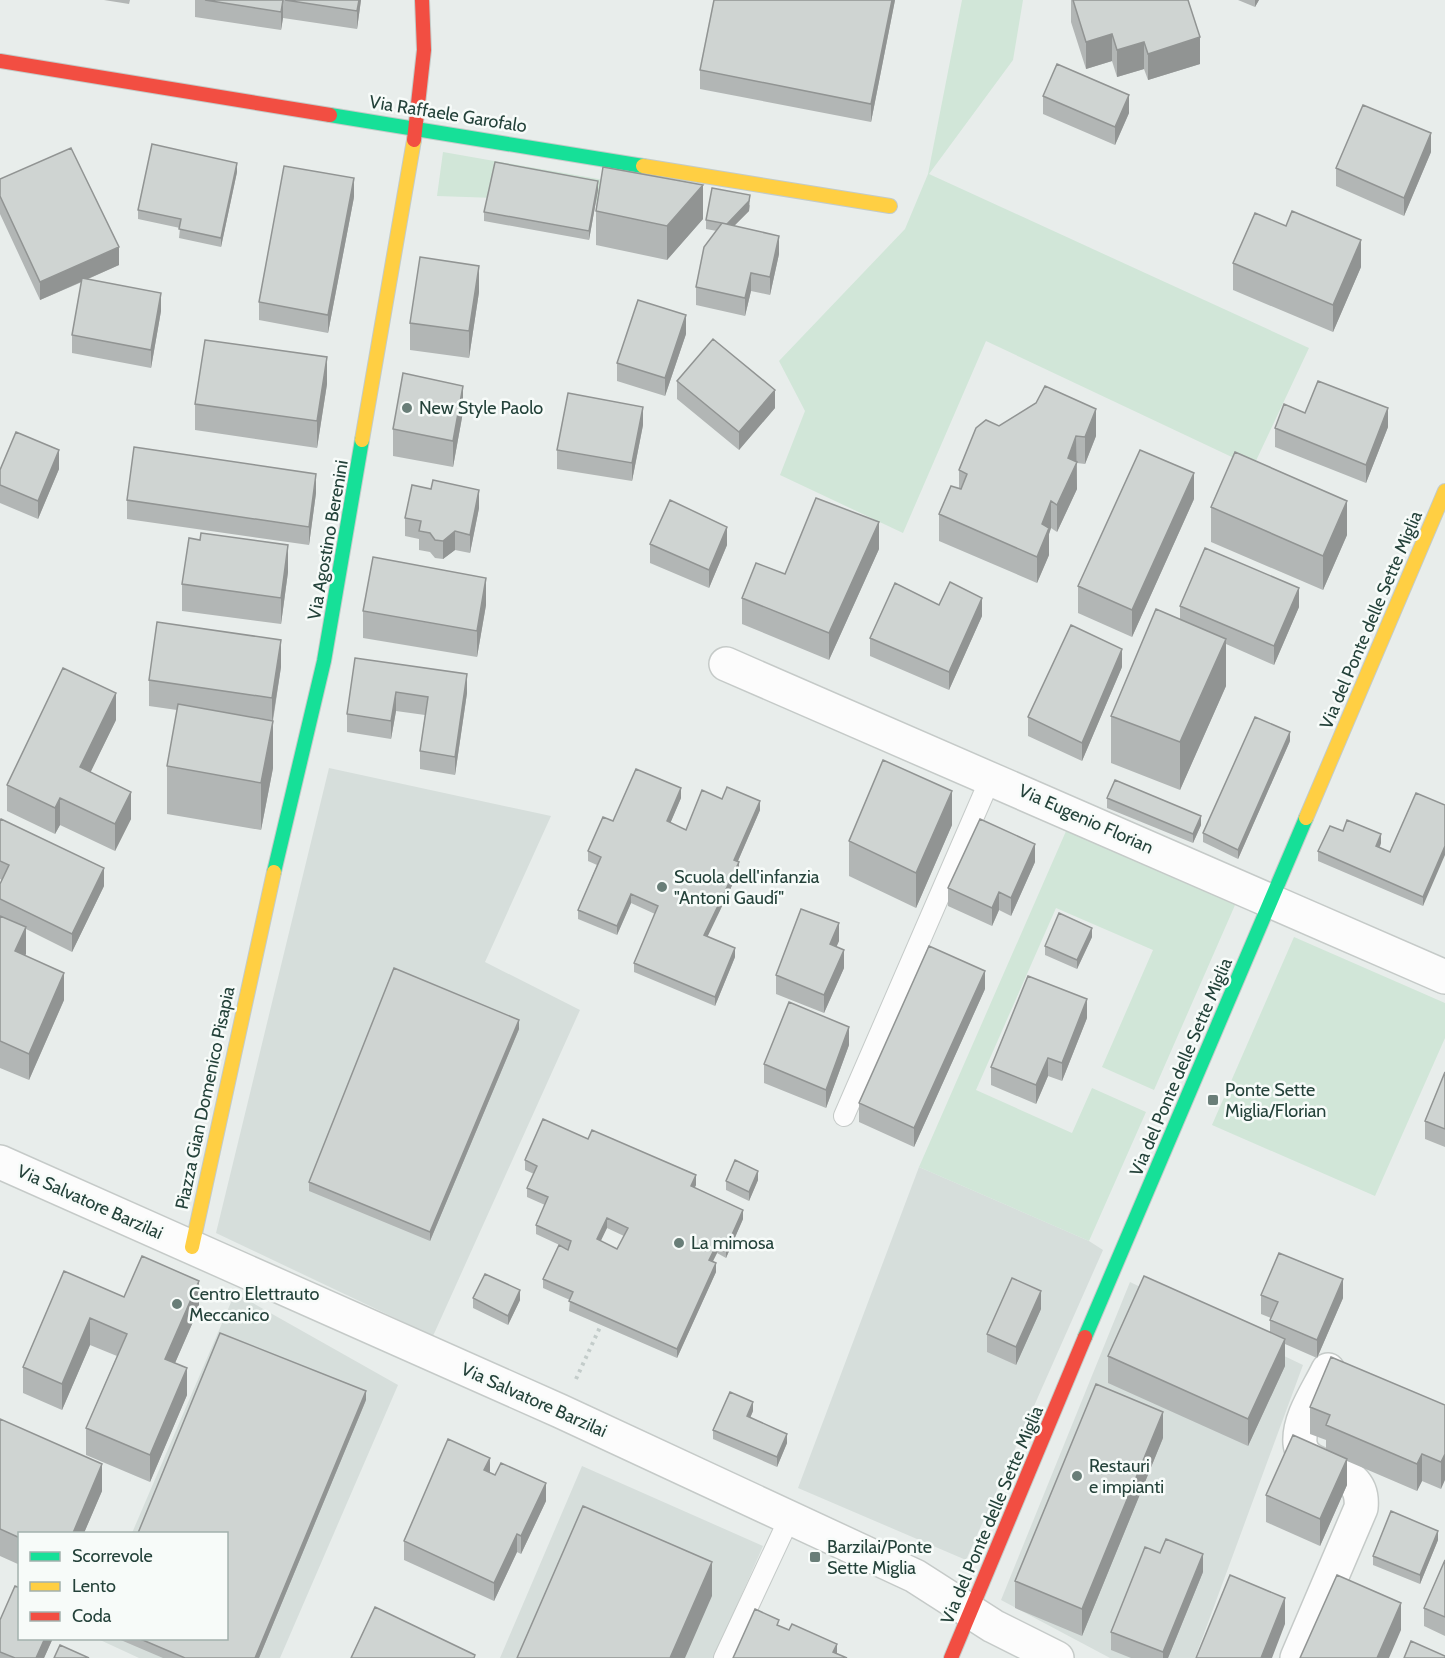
<svg xmlns="http://www.w3.org/2000/svg" width="1445" height="1658" font-family="Cabin,sans-serif">
<style>
.built{fill:#d6dedb}
.green{fill:#d1e6d8}
.lines{fill:none;stroke-linecap:round;stroke-linejoin:round}
.lane-casing{stroke:#c5cac8;stroke-width:22}
.street-casing{stroke:#c5cac8;stroke-width:36}
.fast-casing{stroke:#c3cbc8;stroke-width:16}
.slow-casing{stroke:#c3cbc8;stroke-width:16}
.jam-casing{stroke:#c3cbc8;stroke-width:16}
.path{stroke:#c3ccca;stroke-width:4;stroke-dasharray:3 4.5;stroke-linecap:butt}
.lane{stroke:#fcfcfc;stroke-width:20}
.street{stroke:#fcfcfc;stroke-width:33}
.fast{stroke:#16e098;stroke-width:14}
.slow{stroke:#ffcf43;stroke-width:14}
.jam{stroke:#f24e42;stroke-width:14}
.wall{fill:#b2b6b5;fill-rule:evenodd}
.shaded-wall{fill:#919493}
.building{fill:#cfd4d2;stroke:#919493;stroke-width:1.5;fill-rule:evenodd}
.poi-dot{fill:#697e78;stroke:#f7fbf9;stroke-width:2}
.labels{text-anchor:middle;stroke-width:5;stroke-linejoin:round;paint-order:stroke}
.street-label{font-size:18px;fill:#24423a;stroke:#f7fbf9}
.poi-label{font-size:18px;fill:#24423a;stroke:#f7fbf9;text-anchor:start}
</style>
<rect width="100%" height="100%" fill="#e8edeb"/>
<path class="built" d="M329,768L551,816L485,962L580,1010L433,1336L216,1233Z
M919,1167L1089,1241L1103,1250L966,1560L798,1488Z
M1130,1282L1303,1365L1195,1658H1110L1001,1600Z
M235,1293L398,1385L280,1658H139L98,1639L226,1638V1534L132,1533Z
M582,1466L763,1546L714,1658H500Z"/>
<path class="green" d="M962,0H1023L1013,60L929,174L1309,348L1253,467L986,341L903,533L780,475L805,411L779,361L905,229L928,174Z
M443,152L610,181L608,202L437,196Z
M1070,822L1239,896L1154,1090L1102,1067L1153,950L1056,908L976,1090L1072,1133L1092,1088L1146,1112L1089,1241L919,1167Z
M1294,937L1445,1003V1038L1375,1196L1212,1125Z"/>
<g class="lines">
<g class="lane-casing">
<path id="lane" d="M844,1116L991,777
M724,1658L789,1519"/>
</g>
<g class="street-casing">
<path id="street" d="M726,664L1445,977
M0,1162L560,1411L915,1576L993,1626L1057,1658
M1297,1658L1361,1508C1366,1460 1303,1476 1300,1443C1298,1419 1318,1391 1328,1370"/>
</g>
<g class="fast-casing">
<path id="fast" d="M330,115L643,166
M274,872L324,661L362,440
M1085,1337L1306,818"/>
</g>
<g class="slow-casing">
<path id="slow" d="M643,166L890,206
M362,440L414,140
M1306,818L1445,491
M192,1247L274,872"/>
</g>
<g class="jam-casing">
<path id="jam" d="M0,61L330,115
M414,140L424,50L422,0
M951,1658L1085,1337"/>
</g>
<path class="path" d="M576,1379L601,1325"/>
<use href="#lane" class="lane"/>
<use href="#street" class="street"/>
<use href="#fast" class="fast"/>
<use href="#slow" class="slow"/>
<use href="#jam" class="jam"/>
</g>
<path class="wall" d="M104,0H130L129,4Z
M195,0H361L357,29L283,18L281,30L195,17Z
M895,0L871,122L700,89V70Z
M1071,0H1188L1200,64L1148,80L1144,69L1117,77L1112,61L1086,69L1071,22Z
M1238,0H1259L1255,7Z
M1043,96L1129,113L1115,145L1043,114Z
M1431,152L1404,216L1336,186V168Z
M237,172L221,247L179,238L180,228L138,219V210Z
M0,179L119,265L88,279L161,311L151,368L72,353V335L82,282L40,300L0,214Z
M598,190L589,240L484,221V212Z
M354,197L328,333L259,320V302Z
M750,205L749,211L734,226L779,254L770,295L751,291L745,316L696,305V287L717,231L706,229V220Z
M596,211L703,219L667,260L596,245Z
M1233,263L1361,267L1333,332L1233,290Z
M479,292L469,358L410,350V323Z
M686,334L665,396L617,381V363Z
M677,381L775,408L739,450L677,399Z
M327,384L317,448L195,430V404Z
M463,412L453,467L393,456V429Z
M1305,413L1388,427L1366,483L1275,447V428Z
M643,425L632,481L557,469V450Z
M999,426L1096,436L1085,464L1077,463V489L1057,532L1051,528L1049,534V555L1037,583L939,541V514L959,488V470Z
M59,469L38,519L0,503V470Z
M316,493L309,545L127,519V500Z
M1194,499L1132,637L1078,613V586Z
M1211,507L1347,535L1323,590L1211,542Z
M479,508L470,553L455,550L443,559L435,558L430,552L419,550V539L405,536V518Z
M200,540L288,572L281,624L182,611V584Z
M650,544L727,545L709,588L650,563Z
M879,549L829,660L742,624V598L785,574Z
M486,605L477,657L363,638V611Z
M939,605L982,616L949,690L870,656V638Z
M1180,606L1299,607L1274,665L1226,644V686L1180,790L1111,763V716L1180,619Z
M355,658L467,693L455,775L420,769V751L425,715L396,711L391,739L347,732V714Z
M281,667L273,721V768L261,830L167,814V766L177,710L149,706V680Z
M1122,667L1082,761L1028,736V717Z
M116,720L90,772L131,819L115,851L60,825L55,834L7,811V785Z
M1290,741L1238,859L1203,842V833Z
M681,798L670,823L686,830L722,799L760,810L738,861L739,871L707,936L735,957L715,1006L634,972V963L655,914L631,903L617,935L578,919V910L597,865L588,861V851L613,821Z
M1107,798L1201,825L1193,843L1107,808Z
M1445,805L1423,906L1318,861V851L1343,831L1381,843L1380,847L1390,852Z
M0,821L104,886L72,952L26,929L25,956L64,1000L29,1080L0,1068V884L2,880L0,879Z
M952,825L916,908L849,876V841Z
M1035,862L1011,916L999,910L992,926L948,906V888Z
M1092,937L1077,969L1045,955V946Z
M839,941L836,946L844,968L824,1013L776,994V975Z
M985,989L914,1147L859,1122V1103Z
M1087,1018L1062,1081L1048,1076L1036,1104L991,1085V1067Z
M519,1029L430,1241L309,1191V1182Z
M849,1045L826,1108L764,1083V1064Z
M1445,1072V1147L1425,1139V1121Z
M588,1139L696,1185L694,1188L743,1219L726,1258L717,1253L713,1261L716,1272L677,1358L569,1311L570,1300L543,1288V1279L568,1249L536,1234V1225L545,1205L527,1197V1188L534,1174L525,1170V1160ZM607,1228L624,1236L617,1249L600,1241Z
M758,1180L749,1201L726,1190V1181Z
M64,1271L124,1297L199,1308L175,1363L187,1395L150,1482L86,1455V1428L117,1356L90,1345L62,1410L23,1393V1367Z
M1261,1295L1343,1298L1317,1358L1285,1344V1366L1248,1446L1108,1383V1356L1270,1333V1320L1271,1318L1261,1314Z
M473,1298L520,1300L508,1325L473,1308Z
M1041,1309L1016,1365L987,1352V1334Z
M366,1400L259,1658H163L116,1638H226Z
M1445,1405L1441,1489L1422,1481L1417,1491L1347,1461V1485L1320,1546L1266,1522V1495L1326,1449V1440L1310,1434V1407Z
M753,1411L750,1418L787,1443L777,1467L713,1439V1430Z
M0,1419L102,1491L84,1533H20V1565L0,1556Z
M1163,1438L1082,1636L1015,1608V1581Z
M490,1473L546,1501L521,1554L517,1552L494,1601L404,1560V1541Z
M1438,1540L1420,1584L1373,1565V1556Z
M1445,1560V1636L1424,1626V1608Z
M1203,1572L1168,1658H1131L1111,1650V1632Z
M0,1620L53,1638L44,1658H0Z"/>
<path class="shaded-wall" d="M283,0V18L281,30V12Z
M359,0H361L357,29V11Z
M892,0H895L871,122V104Z
M1255,0H1259L1255,7Z
M1112,34V61L1086,69V42Z
M1200,37V64L1148,80V54Z
M1144,42V69L1117,77V50Z
M1129,95V113L1115,145V127Z
M1431,133V152L1404,216V198Z
M237,163V172L221,247V238Z
M354,178V197L328,333V315Z
M598,181V190L589,240V231Z
M703,185V219L667,260V226Z
M750,195L749,211L727,233V224Z
M779,236V254L770,295V277Z
M1361,240V267L1333,332V305Z
M119,247V265L40,300V282Z
M479,266V292L469,358V331Z
M751,273V291L745,316V298Z
M161,293V311L151,368V350Z
M686,315V334L665,396V378Z
M327,357V384L317,448V421Z
M463,386V412L453,467V441Z
M775,390V408L739,450V432Z
M643,407V425L632,481V463Z
M1388,408V427L1366,483V465Z
M1096,409V436L1085,464V437Z
M1076,436L1077,489L1057,532V505L1068,458Z
M59,450V469L38,519V501Z
M1194,473V499L1132,637V610Z
M316,474V493L309,545V527Z
M479,490V508L470,553V535Z
M1051,501V528L1049,534V555L1037,583V557L1042,524Z
M1347,501V535L1323,590V556Z
M879,522V549L829,660V633Z
M727,527V545L709,588V570Z
M455,531V550L443,559V541Z
M288,545V572L281,624V598Z
M486,578V605L477,657V631Z
M1299,588V607L1274,665V646Z
M982,598V616L949,690V672Z
M1226,639V686L1180,790V742Z
M281,640V667L272,724V698Z
M1122,649V667L1082,761V743Z
M467,674V693L455,775V757Z
M396,692V711L391,739V721Z
M116,693V720L80,794V767Z
M273,721V768L261,830V783Z
M1290,732V741L1238,859V850Z
M681,788V798L667,831V821Z
M952,791V825L916,908V873Z
M131,792V819L115,851V824Z
M60,798V825L55,834V808Z
M760,801V810L734,870V860Z
M1201,816V825L1193,843V834Z
M1381,834V843L1376,855V846Z
M1035,844V862L1011,916V898Z
M1445,846V855L1423,906V897Z
M739,862V871L704,944V935Z
M104,868V886L72,952V934Z
M999,892V910L992,926V908Z
M631,894V903L617,935V926Z
M839,923V941L830,962V944Z
M26,927V954L15,978V951Z
M1092,928V937L1077,969V960Z
M735,948V957L715,1006V997Z
M844,950V968L824,1013V995Z
M985,971V989L914,1147V1128Z
M64,973V1000L29,1080V1054Z
M1087,999V1018L1062,1081V1063Z
M519,1020V1029L430,1241V1232Z
M849,1027V1045L826,1108V1090Z
M1048,1058V1076L1036,1104V1085Z
M758,1171V1180L749,1201V1192Z
M696,1175V1185L691,1196V1186Z
M743,1210V1219L726,1258V1248Z
M607,1218V1228L597,1249V1239Z
M717,1244V1253L709,1269V1260Z
M716,1263V1272L677,1358V1349Z
M1343,1279V1298L1317,1358V1340Z
M199,1281V1308L165,1386V1359Z
M520,1290V1300L508,1325V1316Z
M1041,1291V1309L1016,1365V1347Z
M90,1318V1345L62,1410V1384Z
M1285,1339V1366L1248,1446V1419Z
M187,1368V1395L150,1482V1455Z
M366,1391V1400L259,1658H255Z
M753,1402V1411L747,1425V1416Z
M1163,1412V1438L1082,1636V1609Z
M787,1434V1443L777,1467V1457Z
M1422,1454V1481L1417,1491V1464Z
M1445,1454V1480L1441,1489V1462Z
M490,1458V1476L484,1470Z
M1347,1459V1485L1320,1546V1519Z
M102,1464V1491L84,1533H73Z
M546,1483V1501L521,1554V1536Z
M1438,1531V1540L1420,1584V1575Z
M517,1534V1552L494,1601V1583Z
M1203,1554V1572L1168,1658H1163V1652Z
M712,1562V1596L685,1658H670Z
M1285,1598V1624L1272,1658H1261Z
M1401,1603V1630L1389,1658H1377Z
M45,1638H53L44,1658H36Z
M837,1644V1658L833,1652Z"/>
<path class="building" d="M205,0H283L281,12Z
M285,0H359L357,11Z
M714,0H892L871,104L700,70Z
M1073,0H1188L1200,37L1148,54L1144,42L1117,50L1112,34L1086,42Z
M1057,64L1129,95L1115,127L1043,96Z
M1363,105L1431,133L1404,198L1336,168Z
M152,144L237,163L221,238L179,229L181,219L138,210Z
M71,148L119,247L40,282L0,196V179Z
M495,162L598,181L589,231L484,212Z
M284,166L354,178L328,315L259,302Z
M603,167L703,185L667,226L596,211Z
M712,188L750,195L749,201L727,224L706,220Z
M1292,211L1361,240L1333,305L1233,263L1255,213L1286,226Z
M722,223L779,236L770,277L751,273L745,298L696,287L704,247Z
M420,257L479,266L469,331L410,323Z
M82,278L161,293L151,350L72,335Z
M638,300L686,315L665,378L617,363Z
M713,339L775,390L739,432L677,381Z
M205,340L327,357L317,421L195,404Z
M403,373L463,386L453,441L393,429Z
M1318,381L1388,408L1366,465L1275,428L1284,404L1305,413Z
M1045,386L1096,409L1085,437L1076,436L1068,458L1077,462L1057,505L1051,501L1042,524L1049,528L1037,557L939,514L951,486L961,489L967,474L959,470L976,428L986,420L999,426L1036,403Z
M568,393L643,407L632,463L557,450Z
M16,432L59,450L38,501L0,485V470Z
M134,447L316,474L309,527L127,500Z
M1140,450L1194,473L1132,610L1078,586Z
M1235,452L1347,501L1323,556L1211,507Z
M433,480L479,490L470,535L455,531L443,541L435,540L430,533L419,531L421,521L405,518L412,485L431,489Z
M816,498L879,522L829,633L742,598L756,563L785,574Z
M670,500L727,527L709,570L650,544Z
M201,533L288,545L281,598L182,584L189,538L200,540Z
M1205,548L1299,588L1274,646L1180,606Z
M373,557L486,578L477,631L363,611Z
M950,582L982,598L949,672L870,638L895,583L939,605Z
M1156,609L1226,639L1180,742L1111,716Z
M157,622L281,640L272,698L149,680Z
M1071,625L1122,649L1082,743L1028,717Z
M355,658L467,674L455,757L420,751L428,697L396,692L391,721L347,714Z
M63,668L116,693L80,767L131,792L115,824L60,798L55,808L7,785Z
M178,704L273,721L261,783L167,766Z
M1255,717L1290,732L1238,850L1203,833Z
M883,760L952,791L916,873L849,841Z
M636,769L681,788L667,821L686,830L702,790L722,799L727,787L760,801L734,860L739,862L704,935L735,948L715,997L634,963L658,906L631,894L617,926L578,910L601,857L588,851L603,817L613,821Z
M1115,780L1201,816L1193,834L1107,798Z
M1416,793L1445,805V846L1423,897L1318,851L1330,826L1343,831L1347,820L1381,834L1376,846L1390,852Z
M1,819L104,868L72,934L0,899V884L9,865L0,861V821Z
M980,819L1035,844L1011,898L999,892L992,908L948,888Z
M801,909L839,923L830,944L844,950L824,995L776,975Z
M1059,913L1092,928L1077,960L1045,946Z
M0,916L26,927L15,951L64,973L29,1054L0,1041Z
M929,946L985,971L914,1128L859,1103Z
M394,968L519,1020L430,1232L309,1182Z
M1028,976L1087,999L1062,1063L1048,1058L1036,1085L991,1067Z
M789,1002L849,1027L826,1090L764,1064Z
M1445,1072V1129L1425,1121Z
M543,1119L588,1139L592,1130L696,1175L691,1186L743,1210L726,1248L717,1244L709,1260L716,1263L677,1349L569,1301L573,1292L543,1279L559,1245L568,1250L571,1241L536,1225L548,1197L527,1188L537,1166L525,1160ZM607,1218L628,1228L617,1249L597,1239Z
M735,1160L758,1171L749,1192L726,1181Z
M1279,1253L1343,1279L1317,1340L1270,1320L1278,1302L1261,1295Z
M142,1256L199,1281L165,1359L187,1368L150,1455L86,1428L127,1334L90,1318L62,1384L23,1367L64,1271L124,1297Z
M485,1274L520,1290L508,1316L473,1298Z
M1144,1276L1285,1339L1248,1419L1108,1356Z
M1012,1278L1041,1291L1016,1347L987,1334Z
M220,1333L366,1391L255,1658H185L138,1638H226V1533H138Z
M1331,1357L1445,1405V1454L1441,1462L1422,1454L1417,1464L1326,1425L1330,1415L1310,1407Z
M1096,1384L1163,1412L1082,1609L1015,1581Z
M730,1392L753,1402L747,1416L787,1434L777,1457L713,1430Z
M0,1419L102,1464L73,1533H20V1538L0,1529Z
M1293,1435L1347,1459L1320,1519L1266,1495Z
M448,1439L490,1458L484,1470L495,1475L501,1463L546,1483L521,1536L517,1534L494,1583L404,1541Z
M583,1506L712,1562L670,1658H517Z
M1391,1511L1438,1531L1420,1575L1373,1556Z
M1166,1539L1203,1554L1163,1652L1111,1632L1145,1547L1160,1553Z
M1445,1560V1617L1424,1608Z
M1230,1575L1285,1598L1261,1658H1196Z
M1337,1575L1401,1603L1377,1658H1300Z
M15,1586L20,1588V1638H45L36,1658H15L0,1652V1620Z
M375,1607L475,1655L474,1658H351Z
M755,1609L779,1620L777,1625L789,1630L792,1624L837,1644L833,1652L847,1658H733Z
M1411,1641L1445,1656V1658H1404Z
M60,1645L89,1658H54Z"/>
<g class="poi-dot">
<circle cx="407" cy="408" r="6"/>
<circle cx="662" cy="887" r="6"/>
<rect x="1207" y="1094" width="12" height="12" rx="3"/>
<circle cx="679" cy="1243" r="6"/>
<circle cx="177" cy="1304" r="6"/>
<circle cx="1077" cy="1476" r="6"/>
<rect x="809" y="1551" width="12" height="12" rx="3"/>
</g>
<g class="labels">
<g class="street-label">
<text transform="translate(448 114) rotate(9)" y="6">Via Raffaele Garofalo</text>
<text transform="translate(328 540) rotate(-80)" y="6">Via Agostino Berenini</text>
<text transform="translate(1371 620) rotate(-67)" y="6">Via del Ponte delle Sette Miglia</text>
<text transform="translate(1086 819) rotate(24)" y="6">Via Eugenio Florian</text>
<text transform="translate(1181 1067) rotate(-67)" y="6">Via del Ponte delle Sette Miglia</text>
<text transform="translate(205 1098) rotate(-78)" y="6">Piazza Gian Domenico Pisapia</text>
<text transform="translate(90 1202) rotate(24)" y="6">Via Salvatore Barzilai</text>
<text transform="translate(534 1400) rotate(24)" y="6">Via Salvatore Barzilai</text>
<text transform="translate(992 1515) rotate(-67)" y="6">Via del Ponte delle Sette Miglia</text>
</g>
<g class="poi-label">
<text x="419" y="414">New Style Paolo</text>
<text x="674" y="883">Scuola dell'infanzia<tspan x="674" dy="21">"Antoni Gaudí"</tspan></text>
<text x="1225" y="1096">Ponte Sette<tspan x="1225" dy="21">Miglia/Florian</tspan></text>
<text x="691" y="1249">La mimosa</text>
<text x="189" y="1300">Centro Elettrauto<tspan x="189" dy="21">Meccanico</tspan></text>
<text x="1089" y="1472">Restauri<tspan x="1089" dy="21">e impianti</tspan></text>
<text x="827" y="1553">Barzilai/Ponte<tspan x="827" dy="21">Sette Miglia</tspan></text>
</g>
</g>
<rect x="18" y="1532" width="210" height="108" fill="#f7fbf9" stroke="#a3b1ad" stroke-width="1.5"/>
<rect x="30" y="1552" width="30" height="9" fill="#16e098" stroke="#a3b1ad" stroke-width="1.5"/>
<text x="72" y="1562" font-size="18" fill="#24423a">Scorrevole</text>
<rect x="30" y="1582" width="30" height="9" fill="#ffcf43" stroke="#a3b1ad" stroke-width="1.5"/>
<text x="72" y="1592" font-size="18" fill="#24423a">Lento</text>
<rect x="30" y="1612" width="30" height="9" fill="#f24e42" stroke="#a3b1ad" stroke-width="1.5"/>
<text x="72" y="1622" font-size="18" fill="#24423a">Coda</text>
</svg>
